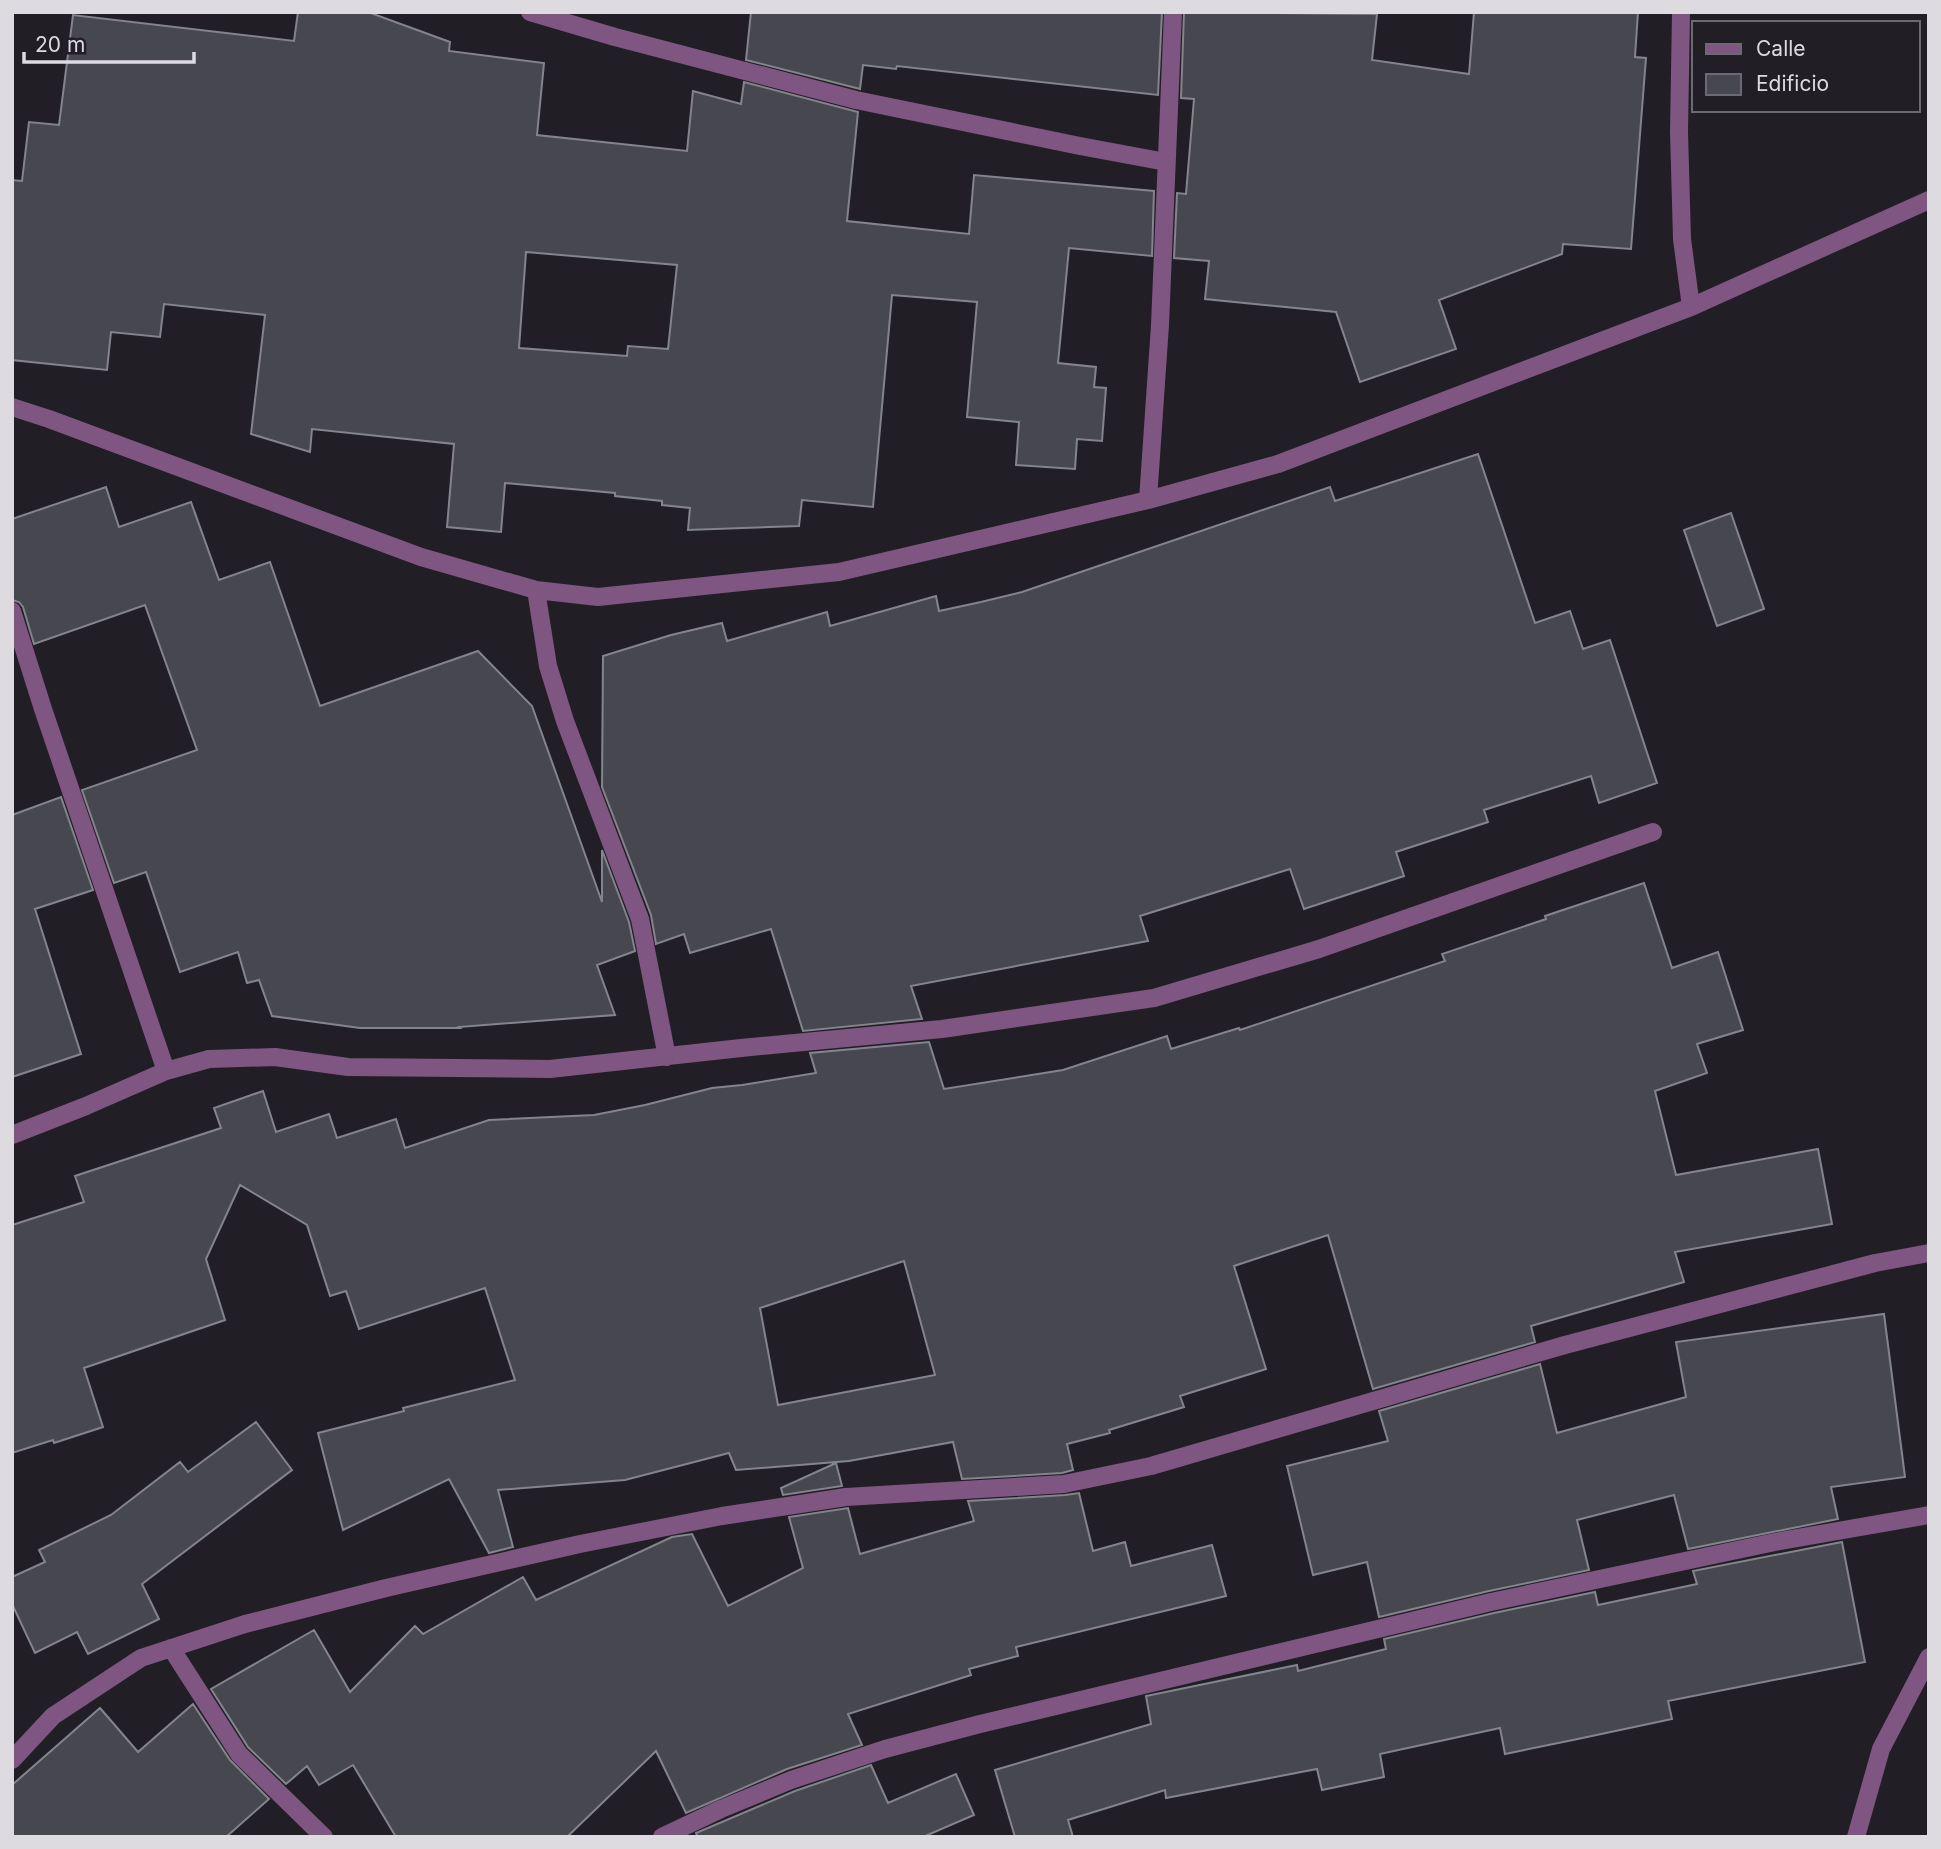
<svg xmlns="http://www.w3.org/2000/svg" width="1941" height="1849" font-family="Inter,sans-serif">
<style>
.building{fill:#474750;stroke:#84848e;stroke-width:2;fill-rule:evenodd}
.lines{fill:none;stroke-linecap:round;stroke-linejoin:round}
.minor{stroke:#7e5681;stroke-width:18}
</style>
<rect width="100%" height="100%" fill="#211e25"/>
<path class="building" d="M298,12H368L450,42L449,51L544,63L537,135L687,151L693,91L741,104L744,82L858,112L847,221L969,234L974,175L1154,191L1152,256L1069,248L1058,363L1096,367L1094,387L1106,388L1102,441L1077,439L1075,469L1016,465L1019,422L967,417L977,302L892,295L873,507L802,500L799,526L688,530L690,508L662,505V501L615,496V493L505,483L501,532L447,527L454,444L312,429L310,452L251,434L265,315L164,304L160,337L111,332L107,370L12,360V180L22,181L29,122L59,125L73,15L294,41ZM526,252L677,265L668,349L628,346L627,356L519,348Z
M751,12H1162L1158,95L897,66L896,69L863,65L860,89L746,60Z
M1184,12L1377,14L1372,60L1469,74L1474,12H1638L1635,57L1646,58L1631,249L1563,244L1562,254L1439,300L1456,349L1360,382L1336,312L1205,299L1209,261L1174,258L1177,193L1186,194L1194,99L1181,98Z
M1478,454L1535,623L1570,611L1583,649L1610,640L1657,783L1599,803L1591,776L1484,810L1488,822L1396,852L1404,876L1304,909L1290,869L1140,916L1148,941L911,986L922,1019L803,1031L771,929L690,953L684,934L656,944L651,915L602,787L603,656L671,635L722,623L727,641L827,612L830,626L936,596L939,611L981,602L1022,592L1330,487L1335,501Z
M106,487L119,527L191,502L219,580L270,562L320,706L478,651L532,706L602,902V850L629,922L635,951L597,965L615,1015L459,1027L460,1028H360L272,1016L259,980L247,983L238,952L180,972L146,872L114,883L82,790L197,750L145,605L34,644L23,607L19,602L12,600V519Z
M1731,513L1764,609L1717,626L1684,530Z
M61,797L93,890L35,909L81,1054L12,1077V815Z
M1644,883L1672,968L1718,952L1743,1030L1697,1044L1707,1073L1655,1091L1676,1175L1818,1149L1832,1224L1675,1252L1684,1282L1531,1326L1535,1342L1373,1389L1328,1235L1234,1266L1266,1369L1180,1396L1184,1407L1109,1430L1110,1433L1067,1444L1073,1470L1062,1473L962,1479L953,1442L849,1461L736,1470L729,1453L625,1480L498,1490L513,1547L489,1553L449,1479L343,1530L318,1433L404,1411L403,1408L515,1380L485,1288L359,1329L346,1291L330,1296L307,1225L240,1185L206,1259L225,1320L84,1368L103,1427L54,1443L53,1440L12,1453V1225L84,1202L75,1176L221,1128L214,1108L263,1091L276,1132L329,1114L337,1138L396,1119L405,1148L489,1120L594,1115L645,1105L712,1088L742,1085L816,1073L810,1053L929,1042L944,1089L1063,1070L1167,1036L1171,1049L1239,1028L1240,1030L1445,961L1442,954L1546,919L1545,916ZM904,1261L935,1375L778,1405L760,1308Z
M1884,1314L1905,1477L1831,1487L1838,1519L1688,1549L1674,1495L1577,1520L1589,1570L1489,1591L1379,1617L1367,1562L1313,1575L1287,1466L1388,1441L1379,1411L1540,1364L1557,1433L1686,1397L1676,1342Z
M256,1422L292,1470L142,1584L159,1619L88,1654L77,1632L35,1653L12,1604V1577L45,1562L39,1550L111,1515L180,1462L188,1472Z
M836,1463L842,1486L783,1495L781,1488Z
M1079,1493L1093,1551L1125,1542L1131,1566L1212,1545L1226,1596L1016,1647L1018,1656L969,1669L971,1675L848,1714L862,1745L787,1769L686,1813L656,1751L567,1837H396L353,1765L319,1785L307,1766L286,1784L248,1747L211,1689L314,1630L350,1692L415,1626L423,1634L523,1577L536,1600L672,1537L692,1534L728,1606L803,1568L789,1517L848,1508L860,1554L974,1521L968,1501L1065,1495Z
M1842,1542L1865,1662L1668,1701L1672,1719L1573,1740L1505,1754L1500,1728L1380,1754L1384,1777L1322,1790L1317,1769L1166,1798L1165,1790L1068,1820L1073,1837H1015L995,1770L1151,1724L1146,1696L1297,1665L1298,1671L1386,1649L1384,1639L1494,1613L1595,1592L1598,1605L1697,1584L1693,1571Z
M193,1704L230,1760L269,1799L226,1837H12V1785L100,1708L138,1752Z
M871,1765L888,1803L956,1774L974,1815L923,1837H698L696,1833L795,1791Z"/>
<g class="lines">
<path class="minor" d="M530,12L615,37L856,100L1080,146L1166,162
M1681,12L1679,132L1682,239L1691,307
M12,407L49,419L421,557L536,590L598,597L839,572L1148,500L1278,464L1691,307L1929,200
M1148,500L1160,325L1173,12
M536,590L548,666L565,721L640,919L667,1057
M12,611L43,709L166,1071
M12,1135L86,1106L166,1071L209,1059L275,1057L348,1067L550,1069L741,1048L942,1029L1154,998L1319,949L1653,832
M171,1648L239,1754L324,1837
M12,1760L53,1716L141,1658L245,1624L386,1588L580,1544L722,1516L846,1497L1064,1484L1151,1466L1565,1345L1875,1263L1929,1253
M662,1837L721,1809L791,1780L885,1749L980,1724L1491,1602L1775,1542L1929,1515
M1856,1837L1881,1749L1929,1657"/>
</g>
<rect width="1941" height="1849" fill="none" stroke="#dddbe0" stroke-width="28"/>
<rect x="1692" y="21" width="228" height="91" fill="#211e25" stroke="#6c6a70" stroke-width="2"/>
<rect x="1706" y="44" width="35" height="10" fill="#7e5681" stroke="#6c6a70" stroke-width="2"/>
<text x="1756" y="56" font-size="21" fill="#dddbe0">Calle</text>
<rect x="1706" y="74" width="35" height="21" fill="#474750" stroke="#6c6a70" stroke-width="2"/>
<text x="1756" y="91" font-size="21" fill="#dddbe0">Edificio</text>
<path d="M24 52v10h170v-10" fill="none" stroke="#dddbe0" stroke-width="3.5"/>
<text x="35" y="52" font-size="21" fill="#dddbe0" stroke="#211e25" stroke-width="5" paint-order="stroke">20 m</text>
</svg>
